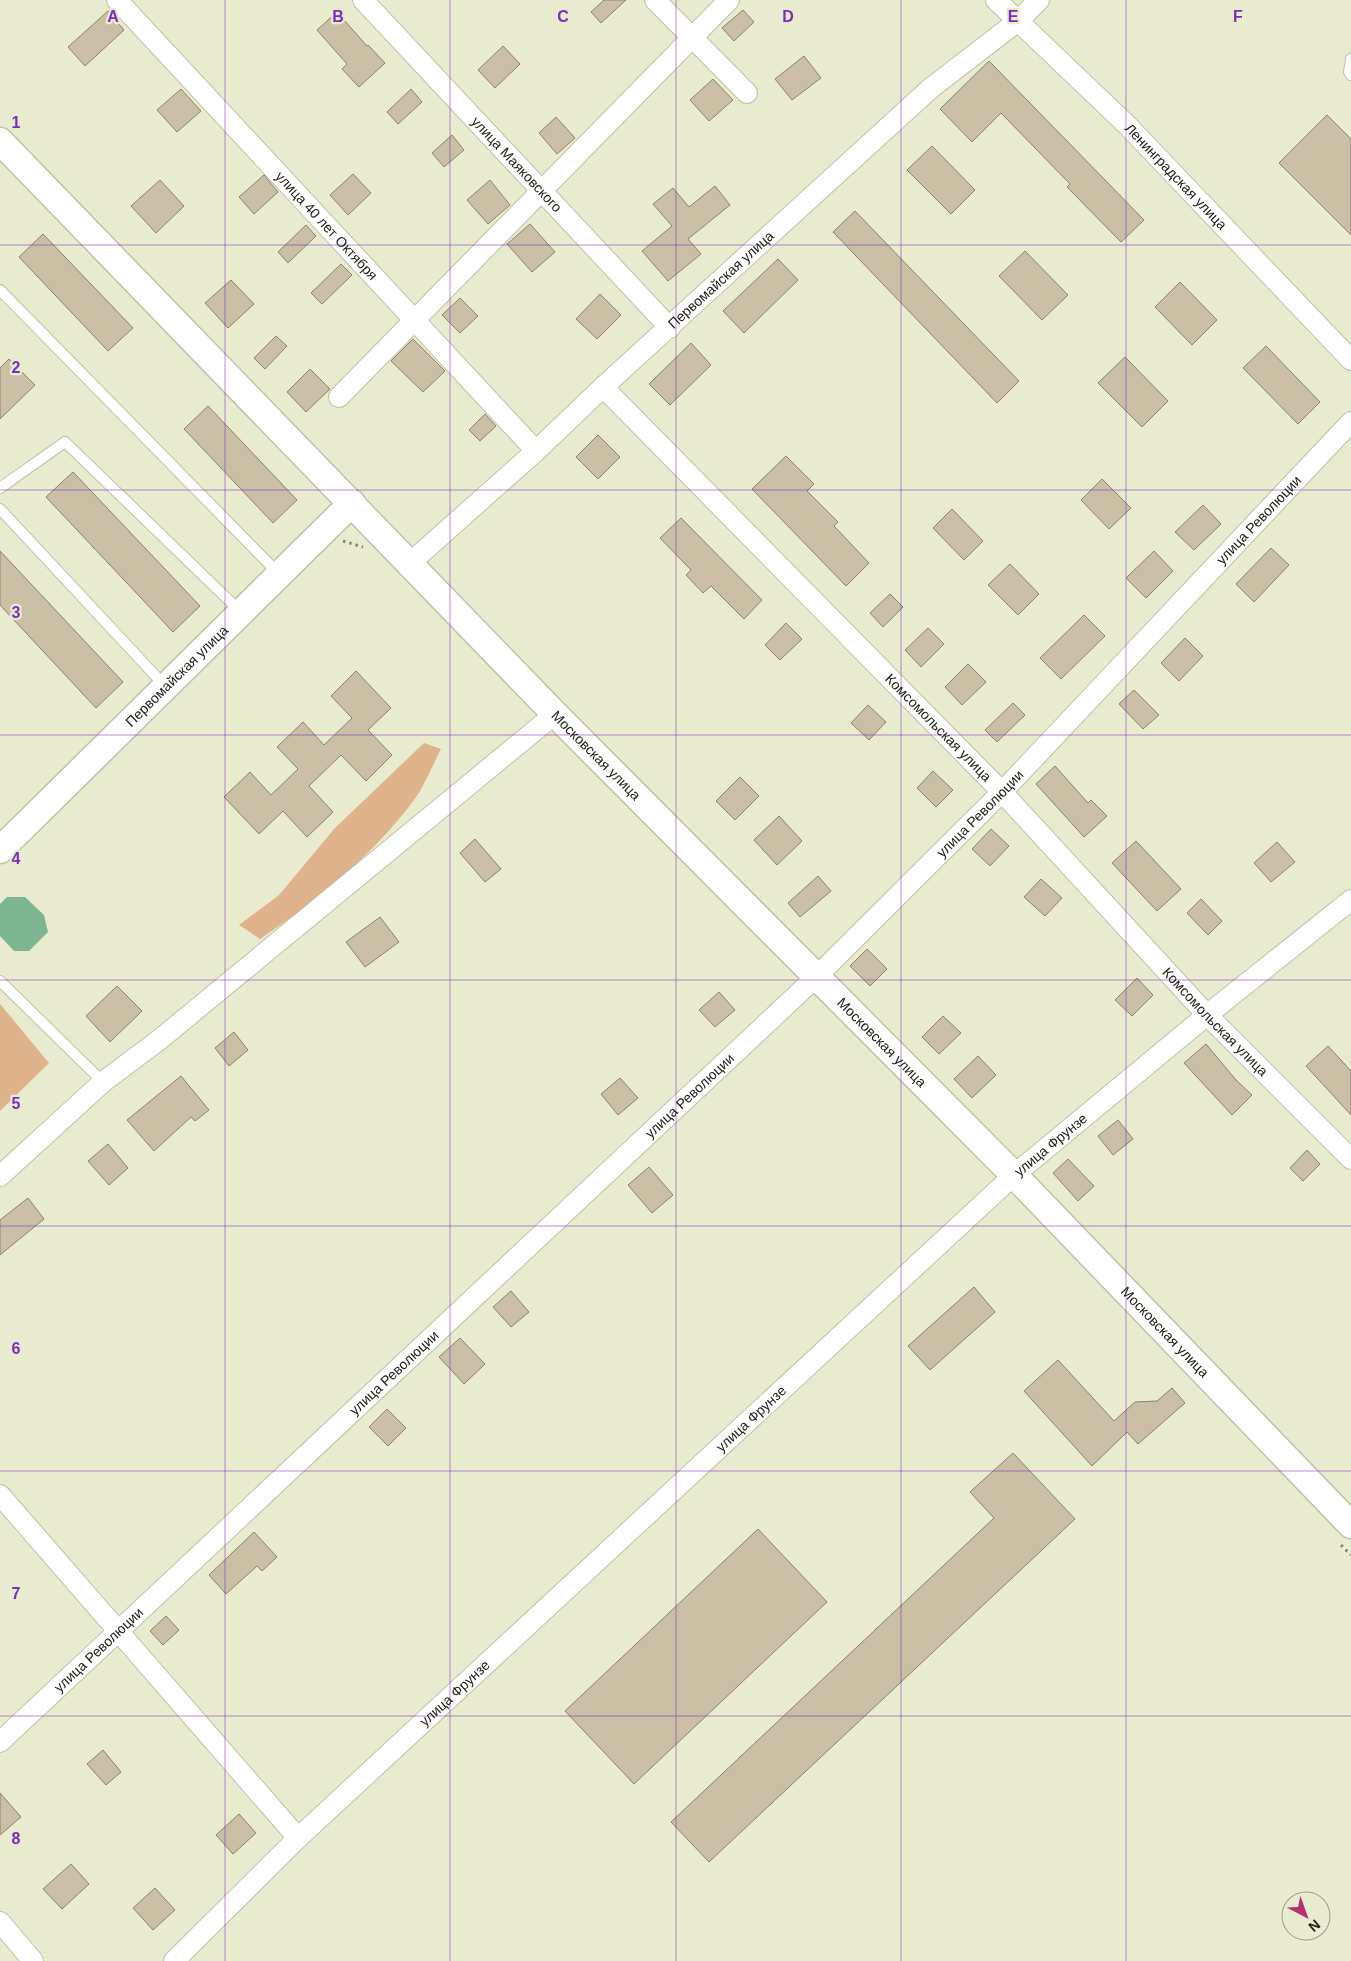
<svg xmlns="http://www.w3.org/2000/svg" width="1351" height="1961" font-family="Helvetica,sans-serif">
<style>
.green{fill:#deb28a}
.water{fill:#7bb690}
.building{fill:#cabfa5;stroke:#8c8169}
.lines{fill:none;stroke-linecap:round;stroke-linejoin:round}
.service-casing{stroke:#c0c2a7;stroke-width:12}
.minor-casing{stroke:#c0c2a7;stroke-width:22}
.tertiary-casing{stroke:#c0c2a7;stroke-width:29}
.path{stroke:#848572;stroke-width:3;stroke-dasharray:2.5 4;stroke-linecap:butt}
.service{stroke:#fff;stroke-width:10}
.minor{stroke:#fff;stroke-width:20}
.tertiary{stroke:#fff;stroke-width:26}
.grid{fill:none;stroke:#7b2cbf;stroke-width:1;stroke-opacity:0.55}
.labels{text-anchor:middle;stroke-width:4.5;stroke-linejoin:round;paint-order:stroke}
.street-label{font-size:14px;fill:#202016;stroke:#e9ebcf}
.grid-label{font-size:16px;text-anchor:middle;font-weight:bold;fill:#7b2cbf;stroke:#e9ebcf;stroke-width:4.5;stroke-linejoin:round;paint-order:stroke}
</style>
<rect width="100%" height="100%" fill="#e9ebcf"/>
<path class="green" d="M424,743L441,749C432,766 425,785 414,800C373,855 317,901 260,939L239,925L279,895L335,828Z
M0,1004L49,1063L0,1111Z"/>
<path class="water" d="M7,897H25L44,915L48,932L29,951H14L0,936V904Z"/>
<path class="building" d="M604,0H626L601,23L591,12Z
M743,10L754,22L734,41L722,28Z
M108,11L124,30L85,66L68,47Z
M337,12L367,46L368,45L385,63L359,87L342,69L347,64L317,30Z
M503,46L520,64L495,88L478,70Z
M804,56L821,78L792,100L775,79Z
M989,61L1144,220L1121,242L1067,187L1070,184L1001,113L972,142L940,109Z
M713,79L733,100L709,121L690,100Z
M181,89L201,111L177,132L157,110Z
M411,89L422,102L398,124L387,112Z
M1327,115L1351,139V235L1279,163Z
M556,117L575,138L557,154L539,133Z
M452,135L464,150L444,167L432,153Z
M932,146L975,190L951,214L907,170Z
M353,174L371,193L348,215L330,195Z
M264,175L278,192L254,214L239,197Z
M160,180L184,206L156,233L131,206Z
M490,180L510,205L488,224L467,200Z
M715,186L730,205L688,239L701,254L668,281L642,251L672,226L653,204L673,188L689,207Z
M855,211L1019,381L997,403L833,232Z
M530,224L555,252L532,272L507,244Z
M306,225L316,236L288,263L278,252Z
M43,234L133,328L108,351L19,257Z
M1025,251L1068,295L1042,320L999,276Z
M778,259L798,280L744,333L723,311Z
M341,264L352,275L322,304L311,293Z
M231,280L254,304L228,328L205,303Z
M1180,282L1217,320L1192,345L1155,307Z
M600,294L621,315L597,339L576,319Z
M460,298L478,316L460,333L442,315Z
M276,336L287,346L265,369L254,358Z
M413,339L445,371L423,392L391,361Z
M691,343L711,365L670,405L649,384Z
M1266,346L1320,402L1298,424L1243,368Z
M1125,357L1168,401L1142,427L1098,383Z
M9,359L35,385L0,419V368Z
M310,369L330,389L306,412L287,392Z
M208,406L297,500L273,523L184,429Z
M485,414L496,426L480,441L469,430Z
M598,435L620,457L598,479L576,457Z
M786,456L814,484L807,491L838,522L834,526L869,563L846,586L752,489Z
M73,472L200,606L173,632L46,497Z
M1102,479L1131,508L1109,529L1081,500Z
M1203,505L1221,524L1194,550L1175,532Z
M952,509L983,541L964,560L933,528Z
M681,518L762,600L744,619L711,586L703,593L686,575L691,570L660,538Z
M1271,548L1289,565L1254,602L1236,584Z
M0,551L123,682L96,708L0,605Z
M1154,551L1173,571L1146,598L1126,578Z
M1010,564L1039,594L1018,615L988,585Z
M890,594L903,607L883,627L870,613Z
M1084,615L1105,636L1061,679L1040,658Z
M786,623L802,639L780,660L765,645Z
M928,628L944,644L921,667L905,650Z
M1185,638L1203,656L1179,681L1161,663Z
M968,664L986,682L962,705L945,687Z
M356,671L391,708L368,730L392,755L366,781L341,755L309,786L333,812L307,837L283,811L259,834L224,797L250,772L271,795L298,769L277,747L303,722L324,745L352,718L331,696Z
M1134,690L1159,715L1143,729L1119,704Z
M1013,703L1025,715L997,742L985,730Z
M868,705L886,722L869,740L851,723Z
M1055,766L1088,803L1091,800L1107,816L1084,837L1036,784Z
M933,771L953,790L936,807L917,788Z
M740,777L759,796L735,820L716,801Z
M779,816L802,841L777,865L754,840Z
M991,829L1009,846L990,866L972,849Z
M475,839L501,869L485,882L460,853Z
M1136,841L1181,889L1157,911L1112,863Z
M1277,842L1295,862L1271,882L1254,863Z
M818,876L831,891L800,917L788,903Z
M1041,879L1062,898L1045,916L1024,897Z
M1201,899L1222,921L1208,935L1187,913Z
M380,917L399,942L365,967L346,942Z
M867,949L887,969L870,986L850,966Z
M1137,978L1153,995L1132,1016L1115,1000Z
M117,986L142,1011L110,1042L86,1016Z
M719,992L735,1010L715,1027L699,1010Z
M943,1016L961,1033L939,1054L922,1037Z
M234,1032L248,1050L229,1066L215,1048Z
M1206,1044L1236,1080L1252,1095L1232,1115L1184,1063Z
M1328,1046L1351,1071V1115L1306,1066Z
M978,1056L996,1075L972,1098L954,1079Z
M181,1076L209,1110L195,1121L191,1117L154,1151L127,1120Z
M620,1078L638,1098L618,1115L601,1094Z
M1118,1120L1133,1139L1113,1155L1098,1136Z
M108,1144L128,1168L109,1185L88,1161Z
M1307,1150L1320,1164L1303,1181L1290,1168Z
M1068,1159L1094,1186L1078,1201L1053,1173Z
M649,1167L673,1195L652,1213L628,1185Z
M28,1198L44,1219L0,1255V1220Z
M974,1287L995,1312L930,1370L908,1346Z
M511,1291L529,1312L511,1327L493,1307Z
M460,1338L485,1364L464,1384L439,1357Z
M1058,1360L1114,1421L1135,1402L1157,1401L1172,1388L1185,1403L1138,1444L1127,1432L1092,1466L1024,1391Z
M387,1409L406,1428L388,1446L369,1427Z
M1013,1453L1075,1519L709,1862L671,1822L994,1518L970,1492Z
M758,1529L827,1602L634,1784L565,1711Z
M254,1532L277,1557L262,1571L257,1566L226,1594L209,1575Z
M166,1616L179,1630L163,1645L150,1631Z
M103,1750L121,1772L106,1785L87,1764Z
M0,1793L21,1817L0,1835Z
M239,1814L256,1833L233,1854L216,1835Z
M71,1864L89,1884L62,1909L43,1889Z
M155,1888L175,1910L153,1930L133,1908Z"/>
<g class="lines">
<g class="service-casing">
<path id="service" d="M1351,59L1349,72L1351,75
M0,290L279,574
M0,488L65,442L241,612
M0,509L165,686
M0,981L103,1082"/>
</g>
<g class="minor-casing">
<g id="minor">
<path id="s1" d="M117,0L536,451"/>
<path id="s2" d="M363,0L670,328"/>
<path d="M655,0L747,93"/>
<path id="s3" d="M996,0L1127,125L1351,360"/>
<path id="s4" d="M603,387L1002,792L1207,1015L1351,1159"/>
<path d="M339,397L729,0"/>
<path id="s5" d="M409,564L536,451L603,387L931,88L1018,21L1039,0"/>
<path d="M0,1176L103,1082L159,1040L555,714"/>
<path d="M0,1495L298,1838"/>
<path id="s6" d="M0,1742L815,978L1002,792L1351,422"/>
<path d="M0,1922L33,1961"/>
<path id="s7" d="M174,1961L298,1838L1014,1175L1207,1015L1351,900"/>
</g>
</g>
<g class="tertiary-casing">
<g id="tertiary">
<path id="s8" d="M0,141L555,714L1014,1175L1351,1525"/>
<path id="s9" d="M0,850L352,503"/>
</g>
</g>
<path class="path" d="M343,541L363,547
M1341,1545L1351,1555"/>
<use href="#service" class="service"/>
<use href="#minor" class="minor"/>
<use href="#tertiary" class="tertiary"/>
</g>
<path class="grid" d="M225,0V1961M450,0V1961M676,0V1961M901,0V1961M1126,0V1961M0,245H1351M0,490H1351M0,735H1351M0,980H1351M0,1226H1351M0,1471H1351M0,1716H1351"/>
<g class="labels">
<g class="street-label">
<text dy="5" stroke="none"><textPath href="#s2" startOffset="225">улица Маяковского</textPath></text>
<text dy="5" stroke="none"><textPath href="#s3" startOffset="252">Ленинградская улица</textPath></text>
<text dy="5" stroke="none"><textPath href="#s1" startOffset="308">улица 40 лет Октября</textPath></text>
<text dy="5" stroke="none"><textPath href="#s5" startOffset="422">Первомайская улица</textPath></text>
<text dy="5" stroke="none"><textPath href="#s6" startOffset="1755">улица Революции</textPath></text>
<text dy="5" stroke="none"><textPath href="#s9" startOffset="248">Первомайская улица</textPath></text>
<text dy="5" stroke="none"><textPath href="#s4" startOffset="478">Комсомольская улица</textPath></text>
<text dy="5" stroke="none"><textPath href="#s8" startOffset="856">Московская улица</textPath></text>
<text dy="5" stroke="none"><textPath href="#s6" startOffset="1350">улица Революции</textPath></text>
<text dy="5" stroke="none"><textPath href="#s4" startOffset="882">Комсомольская улица</textPath></text>
<text dy="5" stroke="none"><textPath href="#s8" startOffset="1261">Московская улица</textPath></text>
<text dy="5" stroke="none"><textPath href="#s6" startOffset="945">улица Революции</textPath></text>
<text dy="5" stroke="none"><textPath href="#s7" startOffset="1198">улица Фрунзе</textPath></text>
<text dy="5" stroke="none"><textPath href="#s8" startOffset="1666">Московская улица</textPath></text>
<text dy="5" stroke="none"><textPath href="#s6" startOffset="540">улица Революции</textPath></text>
<text dy="5" stroke="none"><textPath href="#s7" startOffset="792">улица Фрунзе</textPath></text>
<text dy="5" stroke="none"><textPath href="#s6" startOffset="135">улица Революции</textPath></text>
<text dy="5" stroke="none"><textPath href="#s7" startOffset="388">улица Фрунзе</textPath></text>
</g>
</g>
<g class="grid-label">
<text x="113" y="22">A</text>
<text x="338" y="22">B</text>
<text x="563" y="22">C</text>
<text x="788" y="22">D</text>
<text x="1013" y="22">E</text>
<text x="1238" y="22">F</text>
<text x="16" y="128">1</text>
<text x="16" y="373">2</text>
<text x="16" y="618">3</text>
<text x="16" y="864">4</text>
<text x="16" y="1109">5</text>
<text x="16" y="1354">6</text>
<text x="16" y="1599">7</text>
<text x="16" y="1844">8</text>
</g>
<g transform="translate(1306 1916) rotate(139)"><circle r="24" fill="#e9ebcf" stroke="#999a85"/>
<path d="M0-4L9 19L0 12L-9 19Z" fill="#b62f73"/>
<text y="-8" font-size="14" font-weight="bold" text-anchor="middle" fill="#202016">N</text>
</g>
</svg>
